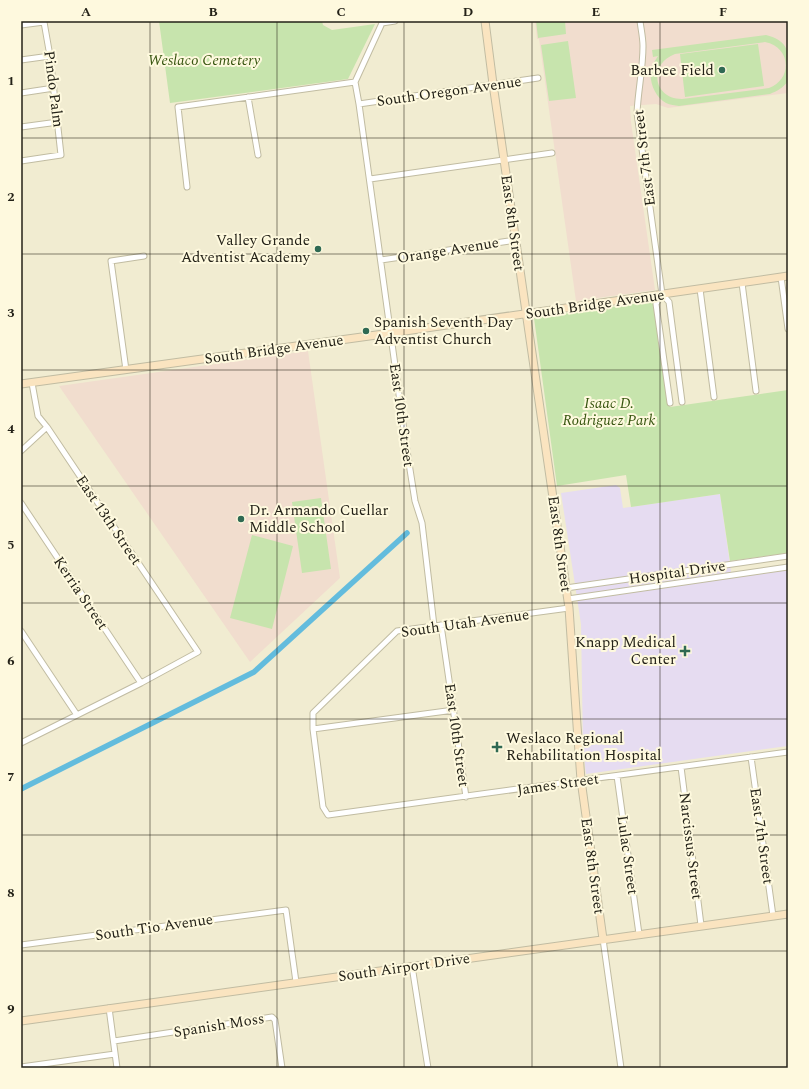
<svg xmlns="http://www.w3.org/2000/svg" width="809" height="1089" font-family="Spectral,serif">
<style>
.education{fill:#f1ddce}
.medical{fill:#e6dcf1}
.green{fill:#c7e4ad;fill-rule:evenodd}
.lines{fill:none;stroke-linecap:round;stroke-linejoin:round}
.canal{stroke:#63bcdd;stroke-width:5.5}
.street-casing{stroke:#c1bca2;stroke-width:7}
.secondary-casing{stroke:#c1bca2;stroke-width:9}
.street{stroke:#fff;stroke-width:5}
.secondary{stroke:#fae4c0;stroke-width:7}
.grid{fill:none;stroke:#242218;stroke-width:1;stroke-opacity:0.55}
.poi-dot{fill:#2f6953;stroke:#fef9de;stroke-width:1.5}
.labels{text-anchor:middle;stroke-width:4;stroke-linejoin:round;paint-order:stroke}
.park-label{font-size:15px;font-style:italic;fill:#37550f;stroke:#fef9de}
.poi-label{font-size:15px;fill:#242218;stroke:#fef9de;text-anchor:end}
.street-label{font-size:15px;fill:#242218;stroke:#fef9de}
.neatline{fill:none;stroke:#242218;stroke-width:1.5}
.grid-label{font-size:13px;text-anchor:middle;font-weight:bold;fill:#242218}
</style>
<rect width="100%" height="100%" fill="#f1ecd1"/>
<path class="education" d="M535,21H788V93L668,108L656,104L630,106L631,122L655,290L576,301L539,39H537Z
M308,351L340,578L250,662L59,386Z"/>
<path class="medical" d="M616,485L620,488L623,508L720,494L732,578L788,570V746L586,774L583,748L581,624L561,493Z"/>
<path class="green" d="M159,21H322L323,25L332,30L375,24L348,79L170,103Z
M536,21H565L566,34L538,38Z
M766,35C794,42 788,59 788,81C783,88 777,91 770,94L679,106C675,105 670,105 666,103C655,97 649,82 651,70C652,65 655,61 658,56L653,57L652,50ZM765,42C791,47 793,79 769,88L682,99C653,99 648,64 675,54Z
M568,41L576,98L549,101L541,45Z
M758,44L764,86L685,97L680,54Z
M654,301L670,407L788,390V553L730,561L720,494L631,507L626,475L557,486L534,318Z
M321,498L331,569L302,573L292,502Z
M252,535L293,546L272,629L230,618Z"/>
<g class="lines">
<path class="canal" d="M21,789L254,672L407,533"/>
<g class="street-casing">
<path id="street" d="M383,21L355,82L359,104L405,438L415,501L422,523L434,626
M640,21C641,29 643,38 643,46C643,69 638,91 637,113L662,294L669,302L682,402
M382,23L395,21
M21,25L44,22L50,56L61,155L21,161
M21,60L50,56
M21,93L54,88
M248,97L258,155
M359,104L538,78
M21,127L58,122
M370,179L552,153
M187,187L178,107L355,82
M381,260L516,240
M781,277L788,329
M742,283L756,391
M700,289L714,397
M662,294L656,304L670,403
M126,370L111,261L144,256
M21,451L47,427
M21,503L141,683
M566,588L788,556
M568,599L788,567
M441,625L466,797
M21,631L77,715
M454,710L313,729L323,807L328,815L788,752
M313,729V713L397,631L569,608
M21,743L141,683L198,652L47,427L38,416L32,383
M751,757L773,916
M681,767L701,925
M617,776L639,934
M603,939L621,1068
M21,945L286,910L296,982
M412,966L428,1068
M109,1008L117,1068
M114,1041L272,1017L275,1020L282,1068
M21,1067L115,1054"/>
</g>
<g class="secondary-casing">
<path id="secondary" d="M485,21L493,84L569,608L577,725L581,780L603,939
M21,384L391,333L788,276
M21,1021L788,914"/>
</g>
<use href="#street" class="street"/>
<use href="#secondary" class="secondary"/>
</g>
<path class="grid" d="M150,21V1068M277,21V1068M404,21V1068M532,21V1068M660,21V1068M21,138H788M21,254H788M21,370H788M21,486H788M21,603H788M21,719H788M21,835H788M21,951H788"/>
<g class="poi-dot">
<circle cx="722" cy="70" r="4"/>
<circle cx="318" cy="249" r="4"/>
<circle cx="366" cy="331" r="4"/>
<circle cx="241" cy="519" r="4"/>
<path d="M683 645h4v4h4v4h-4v4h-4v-4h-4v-4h4z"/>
<path d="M495 741h4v4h4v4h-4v4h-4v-4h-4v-4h4z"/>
</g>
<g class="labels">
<g class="park-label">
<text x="204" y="65">Weslaco Cemetery</text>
<text x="609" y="408">Isaac D.<tspan x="609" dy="17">Rodriguez Park</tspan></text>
</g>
<g class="poi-label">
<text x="714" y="75">Barbee Field</text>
<text x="310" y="245">Valley Grande<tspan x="310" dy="17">Adventist Academy</tspan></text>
<text x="374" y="327" text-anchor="start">Spanish Seventh Day<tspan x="374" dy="17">Adventist Church</tspan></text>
<text x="249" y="515" text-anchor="start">Dr. Armando Cuellar<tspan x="249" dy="17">Middle School</tspan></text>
<text x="676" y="647">Knapp Medical<tspan x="676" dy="17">Center</tspan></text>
<text x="506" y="743" text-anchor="start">Weslaco Regional<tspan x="506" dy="17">Rehabilitation Hospital</tspan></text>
</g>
<g class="street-label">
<text transform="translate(54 89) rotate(83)" y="5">Pindo Palm</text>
<text transform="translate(449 91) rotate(-8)" y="5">South Oregon Avenue</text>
<text transform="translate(644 158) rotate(-97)" y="5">East 7th Street</text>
<text transform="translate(513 223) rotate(82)" y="5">East 8th Street</text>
<text transform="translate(448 250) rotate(-9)" y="5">Orange Avenue</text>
<text transform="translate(595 304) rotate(-8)" y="5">South Bridge Avenue</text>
<text transform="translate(274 349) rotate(-8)" y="5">South Bridge Avenue</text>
<text transform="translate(402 415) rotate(82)" y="5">East 10th Street</text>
<text transform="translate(109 520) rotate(56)" y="5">East 13th Street</text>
<text transform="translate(560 544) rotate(82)" y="5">East 8th Street</text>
<text transform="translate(677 572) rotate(-8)" y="5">Hospital Drive</text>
<text transform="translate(81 593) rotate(56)" y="5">Kerria Street</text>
<text transform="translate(465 623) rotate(-8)" y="5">South Utah Avenue</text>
<text transform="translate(457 735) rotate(82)" y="5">East 10th Street</text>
<text transform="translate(558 784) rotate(-8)" y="5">James Street</text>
<text transform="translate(762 836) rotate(82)" y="5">East 7th Street</text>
<text transform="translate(691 846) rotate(83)" y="5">Narcissus Street</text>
<text transform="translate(628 855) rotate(82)" y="5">Lulac Street</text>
<text transform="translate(593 866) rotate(82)" y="5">East 8th Street</text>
<text transform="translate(154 927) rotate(-8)" y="5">South Tio Avenue</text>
<text transform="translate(404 967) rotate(-8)" y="5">South Airport Drive</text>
<text transform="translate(219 1025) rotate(-9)" y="5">Spanish Moss</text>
</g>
</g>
<rect width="809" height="1089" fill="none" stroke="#fef9de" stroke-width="44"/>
<rect x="22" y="22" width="765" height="1045" class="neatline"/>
<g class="grid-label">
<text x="86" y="16">A</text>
<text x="213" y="16">B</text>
<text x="341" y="16">C</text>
<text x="468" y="16">D</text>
<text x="596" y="16">E</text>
<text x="723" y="16">F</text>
<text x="11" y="85">1</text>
<text x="11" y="201">2</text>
<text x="11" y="317">3</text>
<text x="11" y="433">4</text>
<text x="11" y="549">5</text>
<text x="11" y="665">6</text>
<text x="11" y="781">7</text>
<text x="11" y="897">8</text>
<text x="11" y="1013">9</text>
</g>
</svg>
